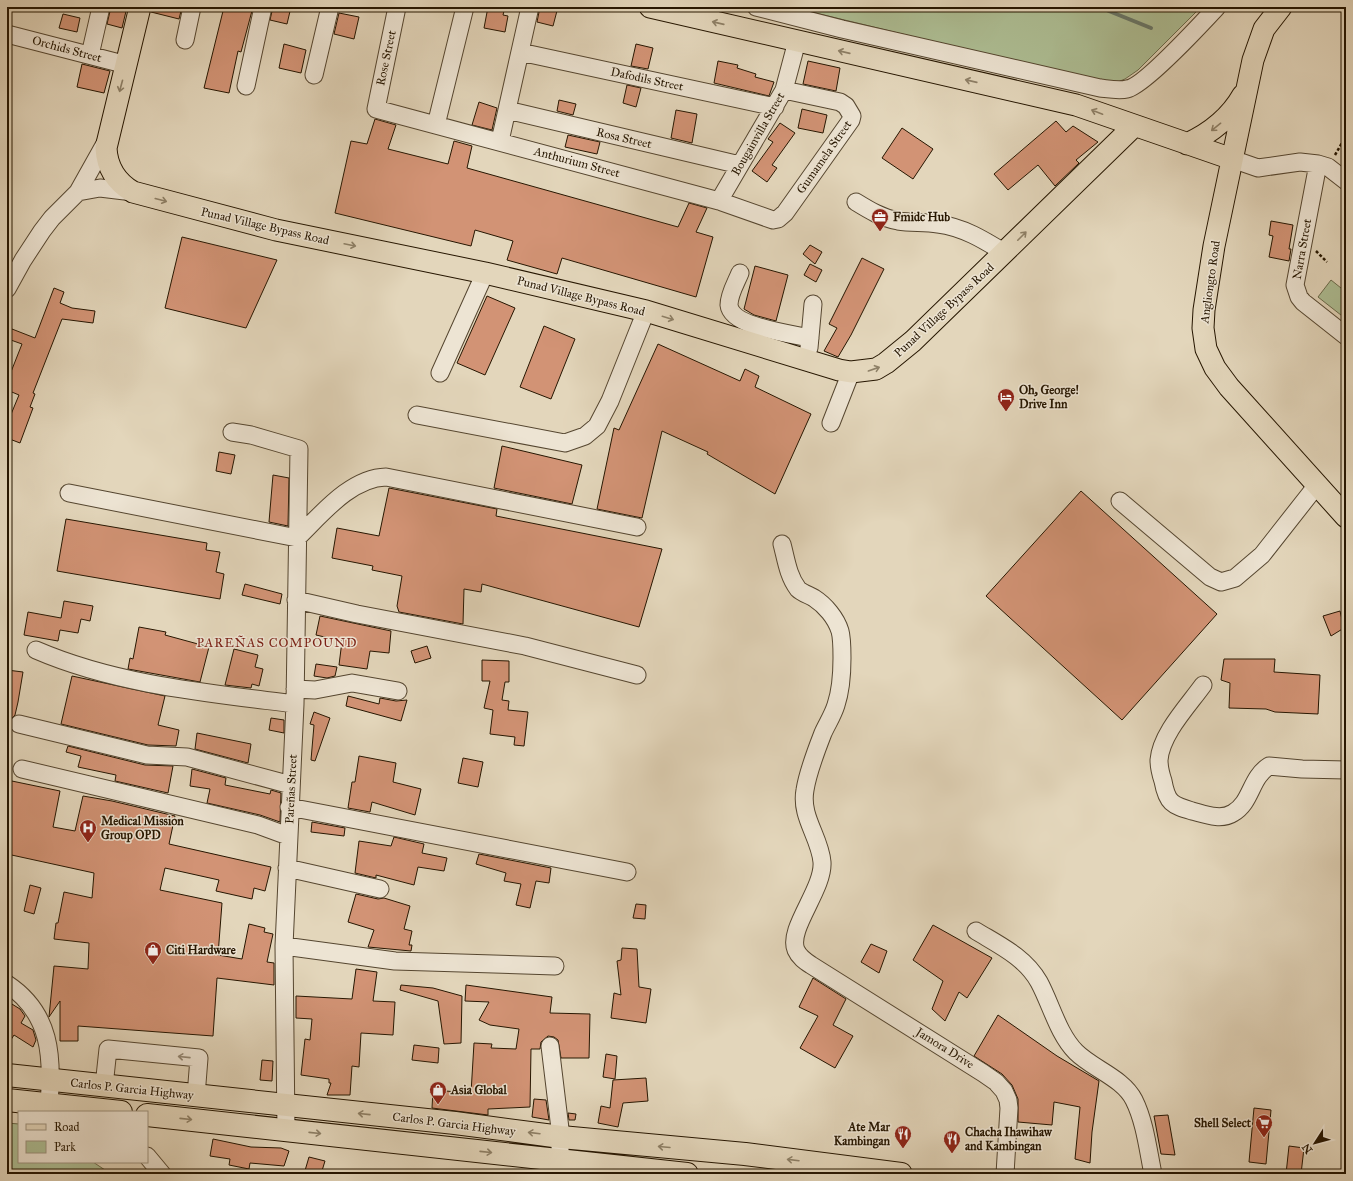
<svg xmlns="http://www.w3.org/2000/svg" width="1353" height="1181" font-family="'IM FELL Great Primer',serif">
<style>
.green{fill:#aebf95;stroke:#6a6a4b}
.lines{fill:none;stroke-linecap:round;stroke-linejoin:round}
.stream{stroke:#69786a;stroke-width:4}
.building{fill:#d29375;stroke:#261601}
.minor-casing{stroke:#554630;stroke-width:19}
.major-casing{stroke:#261601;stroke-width:23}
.highway-casing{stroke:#261601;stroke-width:24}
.path{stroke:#261601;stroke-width:2.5;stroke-dasharray:3 2;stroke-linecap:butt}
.minor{stroke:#ede4d3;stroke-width:17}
.major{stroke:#e3d6bb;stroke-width:21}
.highway{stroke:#e3d6bb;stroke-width:22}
.oneway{stroke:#8e8067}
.oneway2{stroke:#938774}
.labels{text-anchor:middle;stroke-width:3;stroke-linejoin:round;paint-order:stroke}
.street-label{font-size:12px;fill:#261601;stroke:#ede4d3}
.poi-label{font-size:12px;font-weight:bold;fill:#261601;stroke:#ede4d3;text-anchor:start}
.neighbourhood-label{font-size:13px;letter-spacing:1px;fill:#7a1f14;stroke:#ede4d3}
</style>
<rect width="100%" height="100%" fill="#e3d6bb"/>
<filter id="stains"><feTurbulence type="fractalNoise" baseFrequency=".005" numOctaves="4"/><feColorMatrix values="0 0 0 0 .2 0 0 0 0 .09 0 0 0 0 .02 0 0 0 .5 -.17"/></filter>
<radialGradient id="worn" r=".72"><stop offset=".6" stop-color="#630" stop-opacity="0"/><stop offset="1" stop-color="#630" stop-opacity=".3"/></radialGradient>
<path class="green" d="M791,7H1201L1138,70L1125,79L1115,83L1100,82Z
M1331,280L1346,292V319L1318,297Z
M7,1123L19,1124V1162H93L111,1174H7Z"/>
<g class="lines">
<path class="stream" d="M1099,7L1151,28"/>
</g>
<path class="building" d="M111,7H127L122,28L107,24Z
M152,7H182L179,19L151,12Z
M224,7H253L241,52L238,51L229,93L204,88Z
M273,7H291L287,24L270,20Z
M488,7H505L503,15L508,16L505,32L484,28Z
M540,7H558L553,26L537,22Z
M339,13L359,17L354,39L334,34Z
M63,14L80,18L77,32L59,28Z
M284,44L306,50L301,73L279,68Z
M636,44L653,48L648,69L631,66Z
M718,61L738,65L737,68L756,74L755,77L774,82L769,96L714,83Z
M808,61L840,68L836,91L803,84Z
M82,64L110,71L104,93L77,87Z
M627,85L641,88L636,107L623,103Z
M559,100L576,104L573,115L557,111Z
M479,102L497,108L492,130L472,125Z
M802,109L827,115L823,133L798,128Z
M676,110L697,114L692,143L671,138Z
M375,119L396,125L388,149L448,164L454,141L472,146L467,168L678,227L689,203L707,208L696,232L713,237L696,297L562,258L557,274L507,260L513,241L475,230L471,246L335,213L351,141L367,144Z
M1056,121L1066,132L1073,126L1098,142L1076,160L1079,163L1055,186L1038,165L1008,190L994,174Z
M780,123L795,133L772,165L777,168L767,182L752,171L773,142L768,139Z
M902,128L933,149L913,179L882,158Z
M568,135L600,142L597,154L565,147Z
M1271,221L1293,225L1289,249H1291L1289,261L1269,257L1273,236L1269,235Z
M182,237L277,260L246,328L165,308Z
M810,245L822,252L815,264L803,254Z
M862,258L884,269L851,335L838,357L824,351L837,328L829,324Z
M810,264L822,270L816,282L804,275Z
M755,266L788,275L776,321L754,315L744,309Z
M54,288L64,292L60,303L72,308L95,311L93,323L62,319L33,393L35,394L30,407L33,408L20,443L7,438V424L19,395L7,390V382L22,344L8,339L12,329L35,338Z
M487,296L515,308L485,375L457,363Z
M544,326L575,339L551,399L520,387Z
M658,344L740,381L745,369L759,376L755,387L811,414L775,494L707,454L708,452L662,431L642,518L597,509L614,428L619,430Z
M502,446L582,465L572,504L494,488Z
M219,452L235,455L231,474L216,471Z
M273,475L289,478L288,526L269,522Z
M389,488L497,509L496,516L662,549L639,627L482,584L481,592L464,589L463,624L399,612L397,606L402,576L372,570L373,566L332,558L337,528L379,536Z
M1081,491L1217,614L1122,720L986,596Z
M66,519L207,543L206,550L220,552L216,572L224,574L220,599L57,571Z
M245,584L282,594L280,604L242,595Z
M64,601L93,606L90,621L81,619L78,633L60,630L58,641L24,635L28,612L61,618Z
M1340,611L1344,628L1331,636L1323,616Z
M320,616L391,631L389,653L370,651L367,669L339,665L342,641L316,635Z
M139,627L166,632L165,635L209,647L200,682L128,669L130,658L133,659Z
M427,646L431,658L415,663L411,651Z
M234,649L258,655L255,667L263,669L259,686L252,684L251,688L225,685Z
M1224,659H1275L1274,672L1320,675L1318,714L1275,712L1266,709L1229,708L1230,683L1221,680Z
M482,660L509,661V682H505L502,700L509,701L508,710L528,712L524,746L514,745L515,737L490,734L493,710L484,708L490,681H482Z
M316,664L337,667L335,676L327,678L314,676Z
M7,670L23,672L18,702L15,715L9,721L10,728L7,727Z
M72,676L165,696L158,725L179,730L176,746L148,745L61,724Z
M348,696L379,704L380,698L396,701L407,700L401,721L346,706Z
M314,712L330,718L315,761L311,760L314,725L310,724Z
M271,718L284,720V733L269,730Z
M197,733L251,744L248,763L195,749Z
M68,746L145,765L173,766L168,793L115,781L116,775L78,767L81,756L66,752Z
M359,756L396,763L393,782L421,789L415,815L372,802L370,812L348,808L352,782H355Z
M463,758L483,762L478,787L458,783Z
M192,769L226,778L225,785L270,794L271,790L281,793L280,822L260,815L207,803L210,789L190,786Z
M7,780L60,791L53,827L75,831L83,796L112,801L175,816L169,844L271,867L265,891L254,888L252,899L216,891L219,880L165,868L160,890L222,903L218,955L242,959L249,924L265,928L264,932L273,934L267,962L274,963V985L217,978L213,1036L78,1026V1041H60V1001L49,1017L54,966L88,969L89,943L54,939L56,923H58L64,892L92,898L94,873L7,854Z
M312,822L345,828L344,836L311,832Z
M394,837L424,844L422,853L447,858L444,871L418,867L414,885L376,875V878L355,873L359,841L391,846Z
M479,854L551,868L549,883L536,881L530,908L516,905L521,884L504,881L506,873L476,864Z
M30,885L41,888L34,914L24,911Z
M356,894L378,899L384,898L410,906L404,929L412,931L409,945H412L411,951L368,947L374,930L348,922Z
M636,904L646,905L645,919L633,918Z
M933,925L992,958L967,998L959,992L945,1021L932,1009L943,981L913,960Z
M871,944L887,951L879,973L861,962Z
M622,948L637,949L639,987L651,989L646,1023L611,1018L614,993L621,995L617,961L621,960Z
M356,969L377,972L373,1001L395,1002L393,1035L361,1033L359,1067L352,1066L350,1095H327L331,1083H329V1079L301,1075L305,1039L310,1040L312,1019L296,1018V996L352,999Z
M813,978L846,999L833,1025L853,1036L835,1068L800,1048L818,1016L799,1007Z
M401,985L433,988L462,996L461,1043L444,1044L438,1001L400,990Z
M466,985L552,997L550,1013L590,1014L589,1058H561L558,1040L554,1037L548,1036L541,1042L540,1049H531L530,1107L488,1109V1115L432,1108L433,1090L471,1093L474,1043L492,1044L491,1048L516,1049L519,1029L490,1025L479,1020L489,1002L465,1001Z
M7,1001L20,1009L25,1016L21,1023L33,1030L36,1040L33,1047L14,1035L7,1046Z
M998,1015L1057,1056L1099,1081L1092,1132L1090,1163L1075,1159L1080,1107L1054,1102L1052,1125L1018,1122V1099L1012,1085L1002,1074L974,1056Z
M414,1045L439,1048L438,1063L412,1060Z
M606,1054L617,1056L615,1079L603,1077Z
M262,1060L273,1061L272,1081L260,1080Z
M646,1078L648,1101L623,1103L618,1127L598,1123L601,1106L610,1108L613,1080Z
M534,1099L546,1100L549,1120L532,1117Z
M1254,1108L1271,1110L1266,1164L1249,1162Z
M568,1113L576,1114L575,1120H569Z
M1168,1115L1175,1155L1161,1154L1154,1116Z
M213,1139L251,1147L281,1148L289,1151L284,1166L250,1163L249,1169L229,1165L230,1159L210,1156Z
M1289,1146L1304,1148L1301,1174H1286Z
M309,1157L325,1161L321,1174H304Z"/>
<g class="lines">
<g class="minor-casing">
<path id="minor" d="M397,7L376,109L719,201L773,220L778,219L785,213L851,120L852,116L846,106L840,102L784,90
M756,7L842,29L1100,88C1109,89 1119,91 1127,89C1143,87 1203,22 1217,7
M7,34L127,65
M185,40L192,7
M520,52L775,107
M90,55L101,7
M314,75L330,7
M246,86L263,7
M507,110L740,165
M436,125L465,7
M500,141L530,7
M1232,159L1258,168L1300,162L1318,164L1328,167L1346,181
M1318,164L1295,285L1299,297L1303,302L1346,336
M78,192L100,188L133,192
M719,201L784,90L797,41
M856,202C869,210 882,218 898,221C911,223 924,222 938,224C963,227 984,240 1005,253
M740,273C736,283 729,294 729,305C731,327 792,334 810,338
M7,289L23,260L42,231L52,218L78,192L106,142
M809,348L813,304
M440,373L485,273
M417,415L565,443L585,436L597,426L610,401L646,311
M831,423L851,372
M232,432L251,435L299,449L295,704L284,946L286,1130
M69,493L297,538C321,515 350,478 386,477L637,527
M1120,501L1210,577L1221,582L1235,578L1262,555L1317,485
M782,544C786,559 788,576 798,589C802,593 809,595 814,598C825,605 836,618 840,631C842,638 842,649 842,658C842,674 841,690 836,705C833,715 827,724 823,733C816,751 808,771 805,790C800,817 820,837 822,862C824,889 787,929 796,950C799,957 805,961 811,965L983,1073L996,1082L1004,1091L1008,1100L1009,1108L1005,1174
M296,600L357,614L525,646L637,675
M36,650C117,685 208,693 295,704
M1203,685C1188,706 1161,734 1159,760C1159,767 1161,775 1163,781C1167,803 1172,805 1192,811C1204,814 1221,821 1233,813C1252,802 1250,778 1269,766L1302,769L1346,770
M295,689L315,690L352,683L398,691
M19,724L147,755L187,757L291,785
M22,769L258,825L288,836
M289,807L627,872
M287,868L380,889
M976,931C999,945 1025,957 1039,982C1051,1004 1058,1034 1076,1052C1093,1069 1123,1078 1134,1100C1145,1122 1148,1150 1153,1174
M284,946L395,961L555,966
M7,984C51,1013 53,1057 49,1104
M550,1046L561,1137L560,1149
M104,1086L108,1049L199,1058L196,1096
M147,1156L162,1174"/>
</g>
<g class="major-casing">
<path id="major" d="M140,7L106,148C107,168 116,182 133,192L276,230L485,273L646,311L839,370L851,372L876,369L886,363L913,341L1134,126
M650,7L1076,105L1232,159
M1281,7L1264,29L1253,60L1214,246L1204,310L1203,328L1206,349L1215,368L1229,387L1346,517
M1187,144C1211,133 1230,118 1243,95"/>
</g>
<g class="highway-casing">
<path id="highway" d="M7,1075L455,1123L561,1137L745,1154L901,1174
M7,1100L121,1112
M147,1115L687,1174"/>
</g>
<path class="path" d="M1335,155L1346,136
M1316,251L1327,262"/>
<use href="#minor" class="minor"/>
<use href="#major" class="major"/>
<use href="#highway" class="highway"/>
</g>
<defs><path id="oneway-shaft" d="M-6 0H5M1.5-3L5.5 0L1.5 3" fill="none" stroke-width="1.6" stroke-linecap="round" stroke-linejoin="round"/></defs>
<g class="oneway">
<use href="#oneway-shaft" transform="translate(718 23) rotate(-167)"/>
<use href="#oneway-shaft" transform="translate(844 52) rotate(-167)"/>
<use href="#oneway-shaft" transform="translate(971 81) rotate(-167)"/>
<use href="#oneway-shaft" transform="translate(121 86) rotate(105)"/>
<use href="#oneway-shaft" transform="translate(1097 112) rotate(-159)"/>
<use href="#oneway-shaft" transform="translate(1216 127) rotate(141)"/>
<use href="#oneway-shaft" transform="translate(161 200) rotate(15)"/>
<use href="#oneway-shaft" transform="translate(1022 236) rotate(-45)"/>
<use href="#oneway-shaft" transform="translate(350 245) rotate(12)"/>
<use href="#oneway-shaft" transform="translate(668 318) rotate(17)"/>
<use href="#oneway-shaft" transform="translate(874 369) rotate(-19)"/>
<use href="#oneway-shaft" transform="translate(364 1114) rotate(-174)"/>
<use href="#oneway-shaft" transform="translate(186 1119) rotate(6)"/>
<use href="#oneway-shaft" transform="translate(315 1133) rotate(6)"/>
<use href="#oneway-shaft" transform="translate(534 1133) rotate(-173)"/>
<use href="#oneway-shaft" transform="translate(664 1147) rotate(-175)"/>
<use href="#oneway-shaft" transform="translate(486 1152) rotate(6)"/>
<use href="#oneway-shaft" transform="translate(793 1160) rotate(-173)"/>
</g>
<use class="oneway2" href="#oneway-shaft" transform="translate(184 1057) rotate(-174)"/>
<defs>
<g id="office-pin" transform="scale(0.9)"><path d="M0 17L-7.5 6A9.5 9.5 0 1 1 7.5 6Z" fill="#8f2418" stroke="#ede4d3"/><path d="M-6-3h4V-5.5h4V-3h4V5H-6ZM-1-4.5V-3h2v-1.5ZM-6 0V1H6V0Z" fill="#fff"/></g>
<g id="hotel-pin" transform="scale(0.9)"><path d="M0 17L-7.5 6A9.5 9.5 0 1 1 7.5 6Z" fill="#8f2418" stroke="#ede4d3"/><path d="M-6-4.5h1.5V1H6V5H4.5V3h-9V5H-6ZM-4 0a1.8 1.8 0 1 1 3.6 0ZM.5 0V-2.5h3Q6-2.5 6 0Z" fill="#fff"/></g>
<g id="hospital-pin" transform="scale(0.9)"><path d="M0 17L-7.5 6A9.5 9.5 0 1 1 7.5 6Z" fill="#8f2418" stroke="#ede4d3"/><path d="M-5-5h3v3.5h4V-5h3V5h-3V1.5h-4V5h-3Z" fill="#fff"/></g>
<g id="shop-pin" transform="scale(0.9)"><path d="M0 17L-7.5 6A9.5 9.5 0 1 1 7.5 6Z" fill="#8f2418" stroke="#ede4d3"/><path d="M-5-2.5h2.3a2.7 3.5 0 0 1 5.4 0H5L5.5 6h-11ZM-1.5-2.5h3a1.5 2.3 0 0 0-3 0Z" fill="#fff"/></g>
<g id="supermarket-pin" transform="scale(0.9)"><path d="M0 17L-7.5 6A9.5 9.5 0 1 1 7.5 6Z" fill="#8f2418" stroke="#ede4d3"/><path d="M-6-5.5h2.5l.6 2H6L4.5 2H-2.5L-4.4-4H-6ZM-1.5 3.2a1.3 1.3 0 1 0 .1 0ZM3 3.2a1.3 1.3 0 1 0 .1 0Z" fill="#fff"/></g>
<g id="restaurant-pin" transform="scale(0.9)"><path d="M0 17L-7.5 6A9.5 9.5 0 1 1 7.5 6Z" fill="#8f2418" stroke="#ede4d3"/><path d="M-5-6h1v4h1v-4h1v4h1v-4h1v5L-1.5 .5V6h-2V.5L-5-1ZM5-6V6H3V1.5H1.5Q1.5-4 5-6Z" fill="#fff"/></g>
</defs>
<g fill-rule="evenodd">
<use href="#office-pin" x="880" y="217"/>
<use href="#hotel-pin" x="1006" y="397"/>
<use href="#hospital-pin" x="88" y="828"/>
<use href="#shop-pin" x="153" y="950"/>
<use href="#shop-pin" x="438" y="1090"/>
<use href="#supermarket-pin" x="1264" y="1123"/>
<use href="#restaurant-pin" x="903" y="1134"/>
<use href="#restaurant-pin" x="952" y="1139"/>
</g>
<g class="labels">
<g class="street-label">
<text transform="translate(67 49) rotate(15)" y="4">Orchids Street</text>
<text transform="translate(386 58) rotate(-78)" y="4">Rose Street</text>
<text transform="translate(647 79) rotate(12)" y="4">Dafodils Street</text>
<text transform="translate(758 134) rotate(-60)" y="4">Bougainvilla Street</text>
<text transform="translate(624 138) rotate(13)" y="4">Rosa Street</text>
<text transform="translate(824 157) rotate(-55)" y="4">Gumamela Street</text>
<text transform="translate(577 162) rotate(15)" y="4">Anthurium Street</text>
<text transform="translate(265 226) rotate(13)" y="4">Punad Village Bypass Road</text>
<text transform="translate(1302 249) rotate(-80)" y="4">Narra Street</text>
<text transform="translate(1210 282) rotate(-82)" y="4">Angliongto Road</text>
<text transform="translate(581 296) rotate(14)" y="4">Punad Village Bypass Road</text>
<text transform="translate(944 310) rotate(-43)" y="4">Punad Village Bypass Road</text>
<text transform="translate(291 789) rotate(-87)" y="4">Pareñas Street</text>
<text transform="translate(945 1048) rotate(32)" y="4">Jamora Drive</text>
<text transform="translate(132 1089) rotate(6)" y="4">Carlos P. Garcia Highway</text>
<text transform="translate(454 1124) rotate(7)" y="4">Carlos P. Garcia Highway</text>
</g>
<g class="poi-label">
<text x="893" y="221">Fmidc Hub</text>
<text x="1019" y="394">Oh, George!<tspan x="1019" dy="14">Drive Inn</tspan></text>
<text x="101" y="825">Medical Mission<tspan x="101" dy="14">Group OPD</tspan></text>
<text x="166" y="954">Citi Hardware</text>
<text x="451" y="1094">Asia Global</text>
<text x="1251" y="1127" text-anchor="end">Shell Select</text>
<text x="890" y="1131" text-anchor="end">Ate Mar<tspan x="890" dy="14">Kambingan</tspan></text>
<text x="965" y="1136">Chacha Ihawihaw<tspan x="965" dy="14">and Kambingan</tspan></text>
</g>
<g class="neighbourhood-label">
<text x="277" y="647">PAREÑAS COMPOUND</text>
</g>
</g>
<rect width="1353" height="1181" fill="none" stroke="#e3d6bb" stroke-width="24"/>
<rect x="8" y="8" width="1337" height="1165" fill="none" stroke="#261601" stroke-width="2"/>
<rect x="12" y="12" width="1329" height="1157" fill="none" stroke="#261601"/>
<rect x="18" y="1111" width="130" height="52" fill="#ede4d3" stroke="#9d927f"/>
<rect x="26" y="1124" width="20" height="6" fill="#e3d6bb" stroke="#9d927f"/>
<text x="54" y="1131" font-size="12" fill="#261601">Road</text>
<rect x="26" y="1141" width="20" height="12" fill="#aebf95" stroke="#9d927f"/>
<text x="54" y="1151" font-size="12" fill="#261601">Park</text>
<g transform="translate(1315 1143) rotate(234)" stroke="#ede4d3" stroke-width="3" paint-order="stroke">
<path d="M0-3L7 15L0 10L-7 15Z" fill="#261601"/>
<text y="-6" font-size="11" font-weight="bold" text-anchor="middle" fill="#261601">N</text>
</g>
<rect width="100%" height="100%" filter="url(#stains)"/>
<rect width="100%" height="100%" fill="url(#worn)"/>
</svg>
